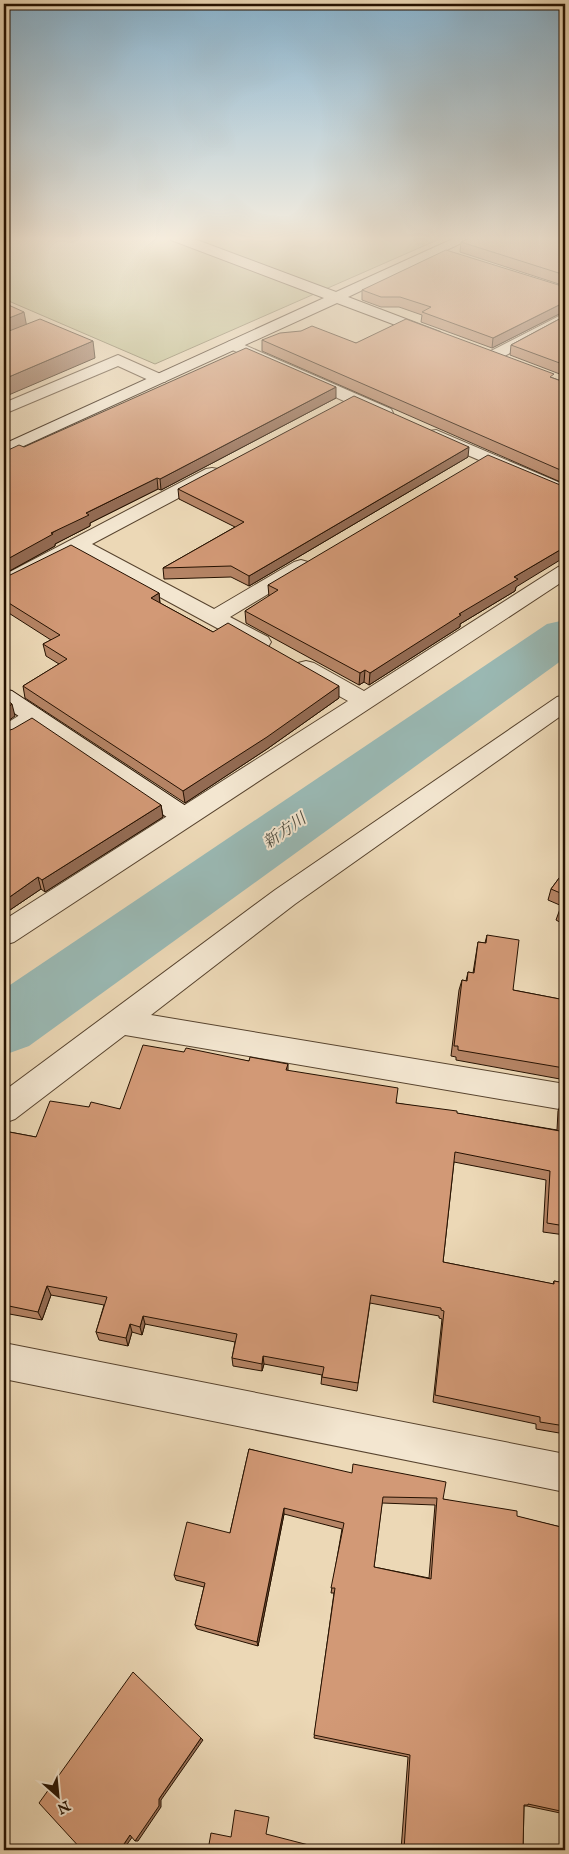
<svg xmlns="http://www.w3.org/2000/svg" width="569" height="1854" font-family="'IM FELL English','Noto Serif JP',serif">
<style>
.green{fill:#bcbe8b;stroke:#706846}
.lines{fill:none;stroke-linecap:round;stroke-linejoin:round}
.river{fill:#9ab9b4;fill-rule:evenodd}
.street-casing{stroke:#57432e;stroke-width:2}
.secondary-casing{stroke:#251100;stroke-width:2}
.street{fill:#f3e6d0;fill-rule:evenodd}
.secondary{fill:#f3e6d0;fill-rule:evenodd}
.wall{fill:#b58465;stroke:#251100;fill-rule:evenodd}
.shaded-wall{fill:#936b53;stroke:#251100}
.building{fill:#d29976;stroke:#251100;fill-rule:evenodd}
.labels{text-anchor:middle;stroke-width:4;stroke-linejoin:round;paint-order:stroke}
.water-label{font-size:16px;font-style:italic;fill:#4e4c3f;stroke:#f3e6d0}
</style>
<rect width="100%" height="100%" fill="#ecd8b6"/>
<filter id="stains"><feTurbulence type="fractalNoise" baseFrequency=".004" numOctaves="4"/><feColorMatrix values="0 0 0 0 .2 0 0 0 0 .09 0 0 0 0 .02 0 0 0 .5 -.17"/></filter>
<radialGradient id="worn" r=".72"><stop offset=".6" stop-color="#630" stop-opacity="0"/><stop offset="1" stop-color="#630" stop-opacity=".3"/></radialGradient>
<path class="green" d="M4,237H444L155,364L4,299Z"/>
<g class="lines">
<path class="river" d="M565,620V658L29,1046L4,1055V989L547,624Z"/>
<g class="street-casing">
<path id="street" d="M565,313V323L499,359H487L485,356L487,353Z
M233,340L391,409L393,413L391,417H379L228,348L225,345L228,342Z
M118,355L165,376L167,379L165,382H153L118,366L4,414V403Z
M436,430L565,485V497L430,439L427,435L430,431Z
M212,468L218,469L221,473L218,477L92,544L214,609L294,562L301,560L308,562L311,566L308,570L230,617L268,637L271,642L268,647L260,648L252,647L77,552L11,587L4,589V575L206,469Z
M565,565V580L14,942L4,945V920L348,701L298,673L295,668L298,663L306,661L314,663L364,691L558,567Z
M565,695V713L295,904L151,1015L565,1084V1110L125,1035L15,1119L4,1123V1091L275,890L557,697Z
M34,709L42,711L46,716C38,728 17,739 4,743V725L26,711Z
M4,1343L565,1454V1492L4,1379Z"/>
</g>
<g class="secondary-casing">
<path id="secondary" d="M170,237H189L336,292L457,237H474L348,297L440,332L443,335L440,338H430L337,303L4,455V444L324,298L171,240Z
M4,689L12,691L192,810L196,816L192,822L183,825L174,822L4,706Z"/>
</g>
<use href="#street" class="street"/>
<use href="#secondary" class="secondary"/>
</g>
<path class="wall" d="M565,237V286L460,252L461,242Z
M565,287V311L492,348L421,322L422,315L399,307H381L362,300V290Z
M565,316V376L510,355L511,345Z
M262,340L356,343L553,378L564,382V384H565V484L262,351Z
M336,398L161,490L158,489L90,523V526L55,544V546L4,574V452L24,447Z
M468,457L249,586L231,577L164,579L163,568L235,527L179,499L178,489Z
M4,578L159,593L160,603L213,632L339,698L267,749L185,803L25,698L23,686L59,664L46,656L43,644L51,640L4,610Z
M268,585L516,587L515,591L460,624V627L369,685L364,682L359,685L246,623L245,611L269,597Z
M4,732L161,805L163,817L45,892L41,889L4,914Z
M565,870V925L556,920L560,909L562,906L548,900L551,889Z
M487,935L513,990L565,1000V1083L560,1081V1079L456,1060V1057L451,1056L459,990L462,980L466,981L468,972L473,973L478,942L485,943Z
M184,1052L249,1061L288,1064V1071L396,1103L557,1130L558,1111L562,1101H565V1235L543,1232L546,1180L454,1162L443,1262L553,1284L554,1281L565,1283V1434L536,1429V1424L433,1402L442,1319L439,1318V1316L370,1303L357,1391L321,1384L322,1375L264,1364L262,1371L233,1366L232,1358L235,1342L145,1324L142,1335L132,1332L128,1346L99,1340L96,1332L104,1305L51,1295L42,1320L4,1313V1131L36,1137L89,1107L120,1109Z
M249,1449L443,1499L565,1528V1814L527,1806H524L523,1850H401L408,1757L314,1738L334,1593H331L342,1529L284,1514L258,1646L197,1629L195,1625L204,1587L176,1580L174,1575L230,1533ZM382,1503L435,1505L429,1578L374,1567Z"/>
<path class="shaded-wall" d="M565,302V311L492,348L493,338Z
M24,312L27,328L4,337V320Z
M93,341L95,358L4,397V379Z
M336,387V398L161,490L160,479Z
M469,447L468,457L249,586V576Z
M157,478L158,489L90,523V526L55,544V546L4,574V561L86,513Z
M565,547V557L516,587L515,591L460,624V627L369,685L370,673L514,577Z
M159,593L160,605L151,598Z
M365,670L364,682L359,685L360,673Z
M339,686V698L267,749L185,803L183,791Z
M12,704L15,716L4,724V710Z
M161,805L163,817L45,892L42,880Z
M38,877L41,889L4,914V901Z
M47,1286L51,1295L42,1320L38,1312Z
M143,1316L145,1324L142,1335L140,1327Z
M130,1324L132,1332L128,1346L126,1338Z
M263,1356L264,1364L262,1371V1364Z
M284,1508V1514L258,1646L257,1642Z
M201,1738L203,1740L161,1800V1807L138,1841H135L159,1799Z
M130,1835L133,1836L123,1850H120Z"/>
<path class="building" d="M472,237H565V275L461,242Z
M446,250L565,287V302L493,338L422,312L431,307L400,297H381L362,290Z
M4,303L24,312L4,320Z
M565,316V365L511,345Z
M40,319L93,341L4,379V333Z
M406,319L554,374L550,377L564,382L562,383L565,384V472L262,340L280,333L301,331L312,326L356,343Z
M246,348L336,387L160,479L157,478L86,513L89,515L51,533L53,534L4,561V452L19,445L24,447Z
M354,396L469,447L249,576L231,566L163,568L244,522L178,489Z
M488,455L565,487V547L514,577L518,579L459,614L461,615L370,673L365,670L360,673L245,611L278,590L268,585Z
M71,545L159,593L151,598L213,632L228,623L339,686L267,737L183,791L23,686L67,659L43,644L60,635L4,600V578Z
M4,698L12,704L4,710Z
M32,718L161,805L42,880L38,877L4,901V732L13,729Z
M565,870V895L551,889Z
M565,902V912L560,909Z
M487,935L519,940L513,990L565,1000V1072L564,1071V1068L458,1050V1046H454L462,980L467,981L468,972L474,973L478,942L486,943Z
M143,1045L184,1052L186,1048L249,1061L250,1057L288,1064L286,1070L398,1088L396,1103L457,1111V1113L560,1131L562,1101H565V1226L547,1223L550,1171L455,1152L443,1262L554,1284V1281L565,1283V1426L540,1422V1417L435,1395L444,1311L441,1310V1308L371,1295L358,1383L322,1377L324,1367L263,1356L262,1364L232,1358L237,1334L143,1316L140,1327L130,1324L126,1338L96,1332L107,1297L47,1286L38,1312L4,1305V1131L36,1137L50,1101L89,1107L91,1102L120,1109Z
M249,1449L352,1473L353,1464L446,1482L443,1499L517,1511V1516L565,1528V1812L528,1804V1805H524L523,1850H404L410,1755L314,1735L335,1588H331L344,1523L284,1508L257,1642L195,1625L205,1583L174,1575L187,1522L230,1533ZM383,1497L437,1498L431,1579L374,1567Z
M133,1672L201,1738L159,1799V1806L135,1841L130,1835L120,1850H82L39,1803Z
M235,1810L269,1817L266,1834L328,1850H208L211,1833L231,1837Z"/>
<linearGradient id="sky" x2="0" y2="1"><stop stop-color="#89b6d3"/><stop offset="0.48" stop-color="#f6edde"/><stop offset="1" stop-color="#f6edde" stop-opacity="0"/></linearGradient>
<rect width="569" height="497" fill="url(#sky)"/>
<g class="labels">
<g class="water-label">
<text transform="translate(284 830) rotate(-35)" y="6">新方川</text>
</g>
</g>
<rect width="569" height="1854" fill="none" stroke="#ecd8b6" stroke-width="20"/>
<rect x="5" y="5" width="559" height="1844" fill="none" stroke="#251100" stroke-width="2.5"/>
<rect x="10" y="10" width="549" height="1834" fill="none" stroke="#251100"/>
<g transform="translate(58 1796) rotate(153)" stroke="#f3e6d0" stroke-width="4" paint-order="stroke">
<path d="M0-4L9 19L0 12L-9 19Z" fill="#251100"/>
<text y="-8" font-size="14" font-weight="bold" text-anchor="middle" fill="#251100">N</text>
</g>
<rect width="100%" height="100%" filter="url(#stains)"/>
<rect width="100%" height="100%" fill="url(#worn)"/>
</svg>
